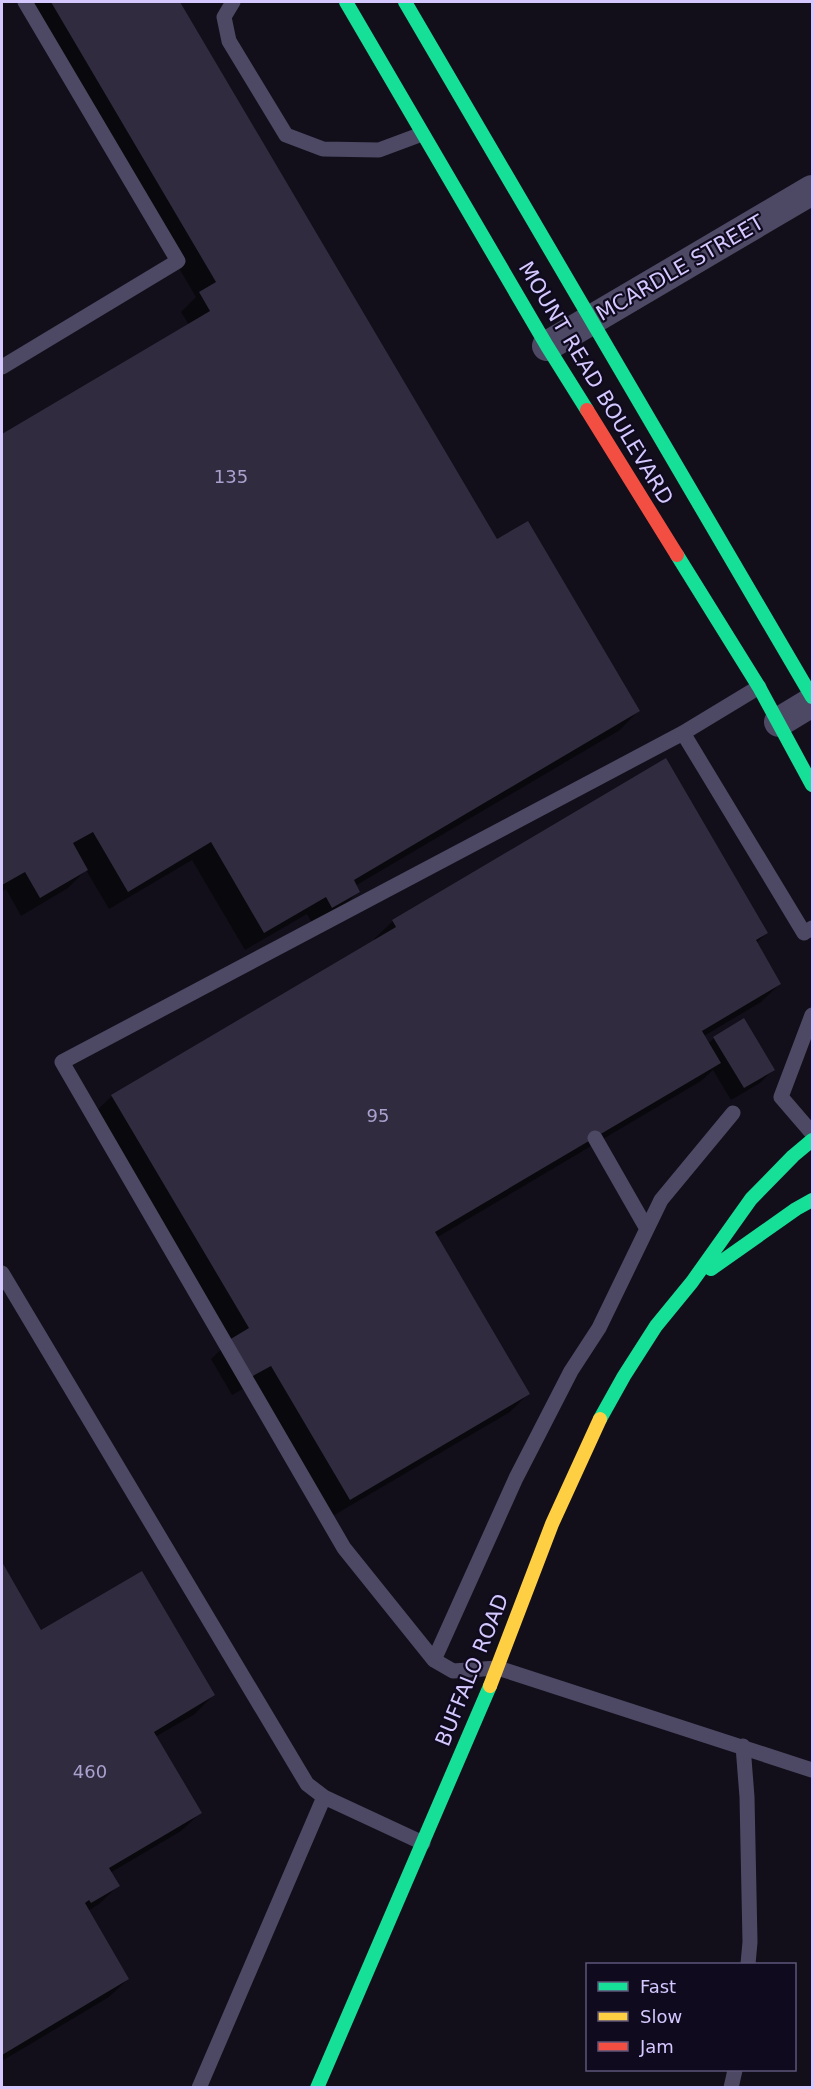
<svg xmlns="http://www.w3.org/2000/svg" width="814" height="2089" font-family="'DejaVu Sans',sans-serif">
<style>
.shadow{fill:#0007}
.building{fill:#302b3e}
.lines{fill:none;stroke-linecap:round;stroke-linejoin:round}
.lane{stroke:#4d4964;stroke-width:15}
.street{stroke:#4d4964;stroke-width:30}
.fast{stroke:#16e098;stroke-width:14}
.slow{stroke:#ffcf43;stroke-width:14}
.jam{stroke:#f24e42;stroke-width:14}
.labels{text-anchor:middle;stroke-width:4.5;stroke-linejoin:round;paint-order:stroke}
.number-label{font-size:18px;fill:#aba1cf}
.street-label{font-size:21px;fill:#d4c8ff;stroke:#100a1f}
</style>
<rect width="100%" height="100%" fill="#120f1a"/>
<path class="shadow" d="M22,2H178L496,541L638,711L620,730L355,886L359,891L340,910L313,925L307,914L245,950L192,860L109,909L86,870L68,888L21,916L6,889L2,892V435L189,325L181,312L196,297Z
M393,921L767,933L756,943L780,984L761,1002L704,1036L708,1044L714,1038L773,1070L760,1083L731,1100L713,1070L701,1081L436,1238L528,1394L510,1412L331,1517L252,1384L232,1395L211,1359L228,1343L93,1114L112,1096L375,941L374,939Z
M2,1565L41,1632L213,1695L195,1714L155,1737L200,1813L181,1831L110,1873L118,1886L99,1904L88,1911L128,1979L109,1997L2,2061Z"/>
<path class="building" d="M51,2H180L497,539L528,521L640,711L354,880L360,892L332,908L326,897L264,933L211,842L128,892L93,832L73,843L88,870L40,898L25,872L2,885V434L210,311L199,292L216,282Z
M666,758L768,933L756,940L781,984L702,1031L721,1063L435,1232L530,1394L350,1500L271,1366L251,1377L229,1340L249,1328L111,1095L396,927L392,920Z
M744,1018L775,1070L744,1088L713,1037Z
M2,1562L41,1630L142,1571L215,1695L154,1732L202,1813L109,1868L120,1886L91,1903L89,1900L85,1903L129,1979L2,2055Z"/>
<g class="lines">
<path class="lane" d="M233,2L224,17L229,41L286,135L323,149L379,150L422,134
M2,367L178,261L25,2
M683,733L804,933L812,928
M812,1015L781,1097L812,1133
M733,1113L661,1200L599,1328L571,1371L516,1478L434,1660L453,1671L498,1668L812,1770
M595,1138L647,1229
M2,1273L307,1784L324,1797L423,1843
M434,1660L344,1548L62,1062L683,733L759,687
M743,1746L747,1797L750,1942L748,1964
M199,2088L324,1797
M731,2088L735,2070"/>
<path class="street" d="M547,346L812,190
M779,722L812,702"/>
<path class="fast" d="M346,2L547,346L587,410
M405,2L812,697
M677,555L759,687L812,785
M711,1269L796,1209L812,1200
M600,1419L624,1376L656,1326L692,1282L751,1199L793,1156L812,1140
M317,2088L490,1686"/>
<path class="slow" d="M490,1686L552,1524L600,1419"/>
<path class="jam" d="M587,410L677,555"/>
</g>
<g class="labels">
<g class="number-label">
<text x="231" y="483">135</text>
<text x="378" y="1122">95</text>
<text x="90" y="1778">460</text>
</g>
<g class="street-label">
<text transform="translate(680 268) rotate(-30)" y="7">MCARDLE STREET</text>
<text transform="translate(596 383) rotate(59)" y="7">MOUNT READ BOULEVARD</text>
<text transform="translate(472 1670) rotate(-68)" y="7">BUFFALO ROAD</text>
</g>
</g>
<rect width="814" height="2089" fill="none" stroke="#d4c8ff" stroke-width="6"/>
<rect x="586" y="1963" width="210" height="108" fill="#100a1f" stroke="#5e5679" stroke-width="1.5"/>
<rect x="598" y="1982" width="30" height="9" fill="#16e098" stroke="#5e5679" stroke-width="1.5"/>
<text x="640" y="1993" font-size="18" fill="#d4c8ff">Fast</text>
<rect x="598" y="2012" width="30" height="9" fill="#ffcf43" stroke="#5e5679" stroke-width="1.5"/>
<text x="640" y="2023" font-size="18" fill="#d4c8ff">Slow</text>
<rect x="598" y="2042" width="30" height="9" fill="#f24e42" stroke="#5e5679" stroke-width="1.5"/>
<text x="640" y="2053" font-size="18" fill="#d4c8ff">Jam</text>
</svg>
